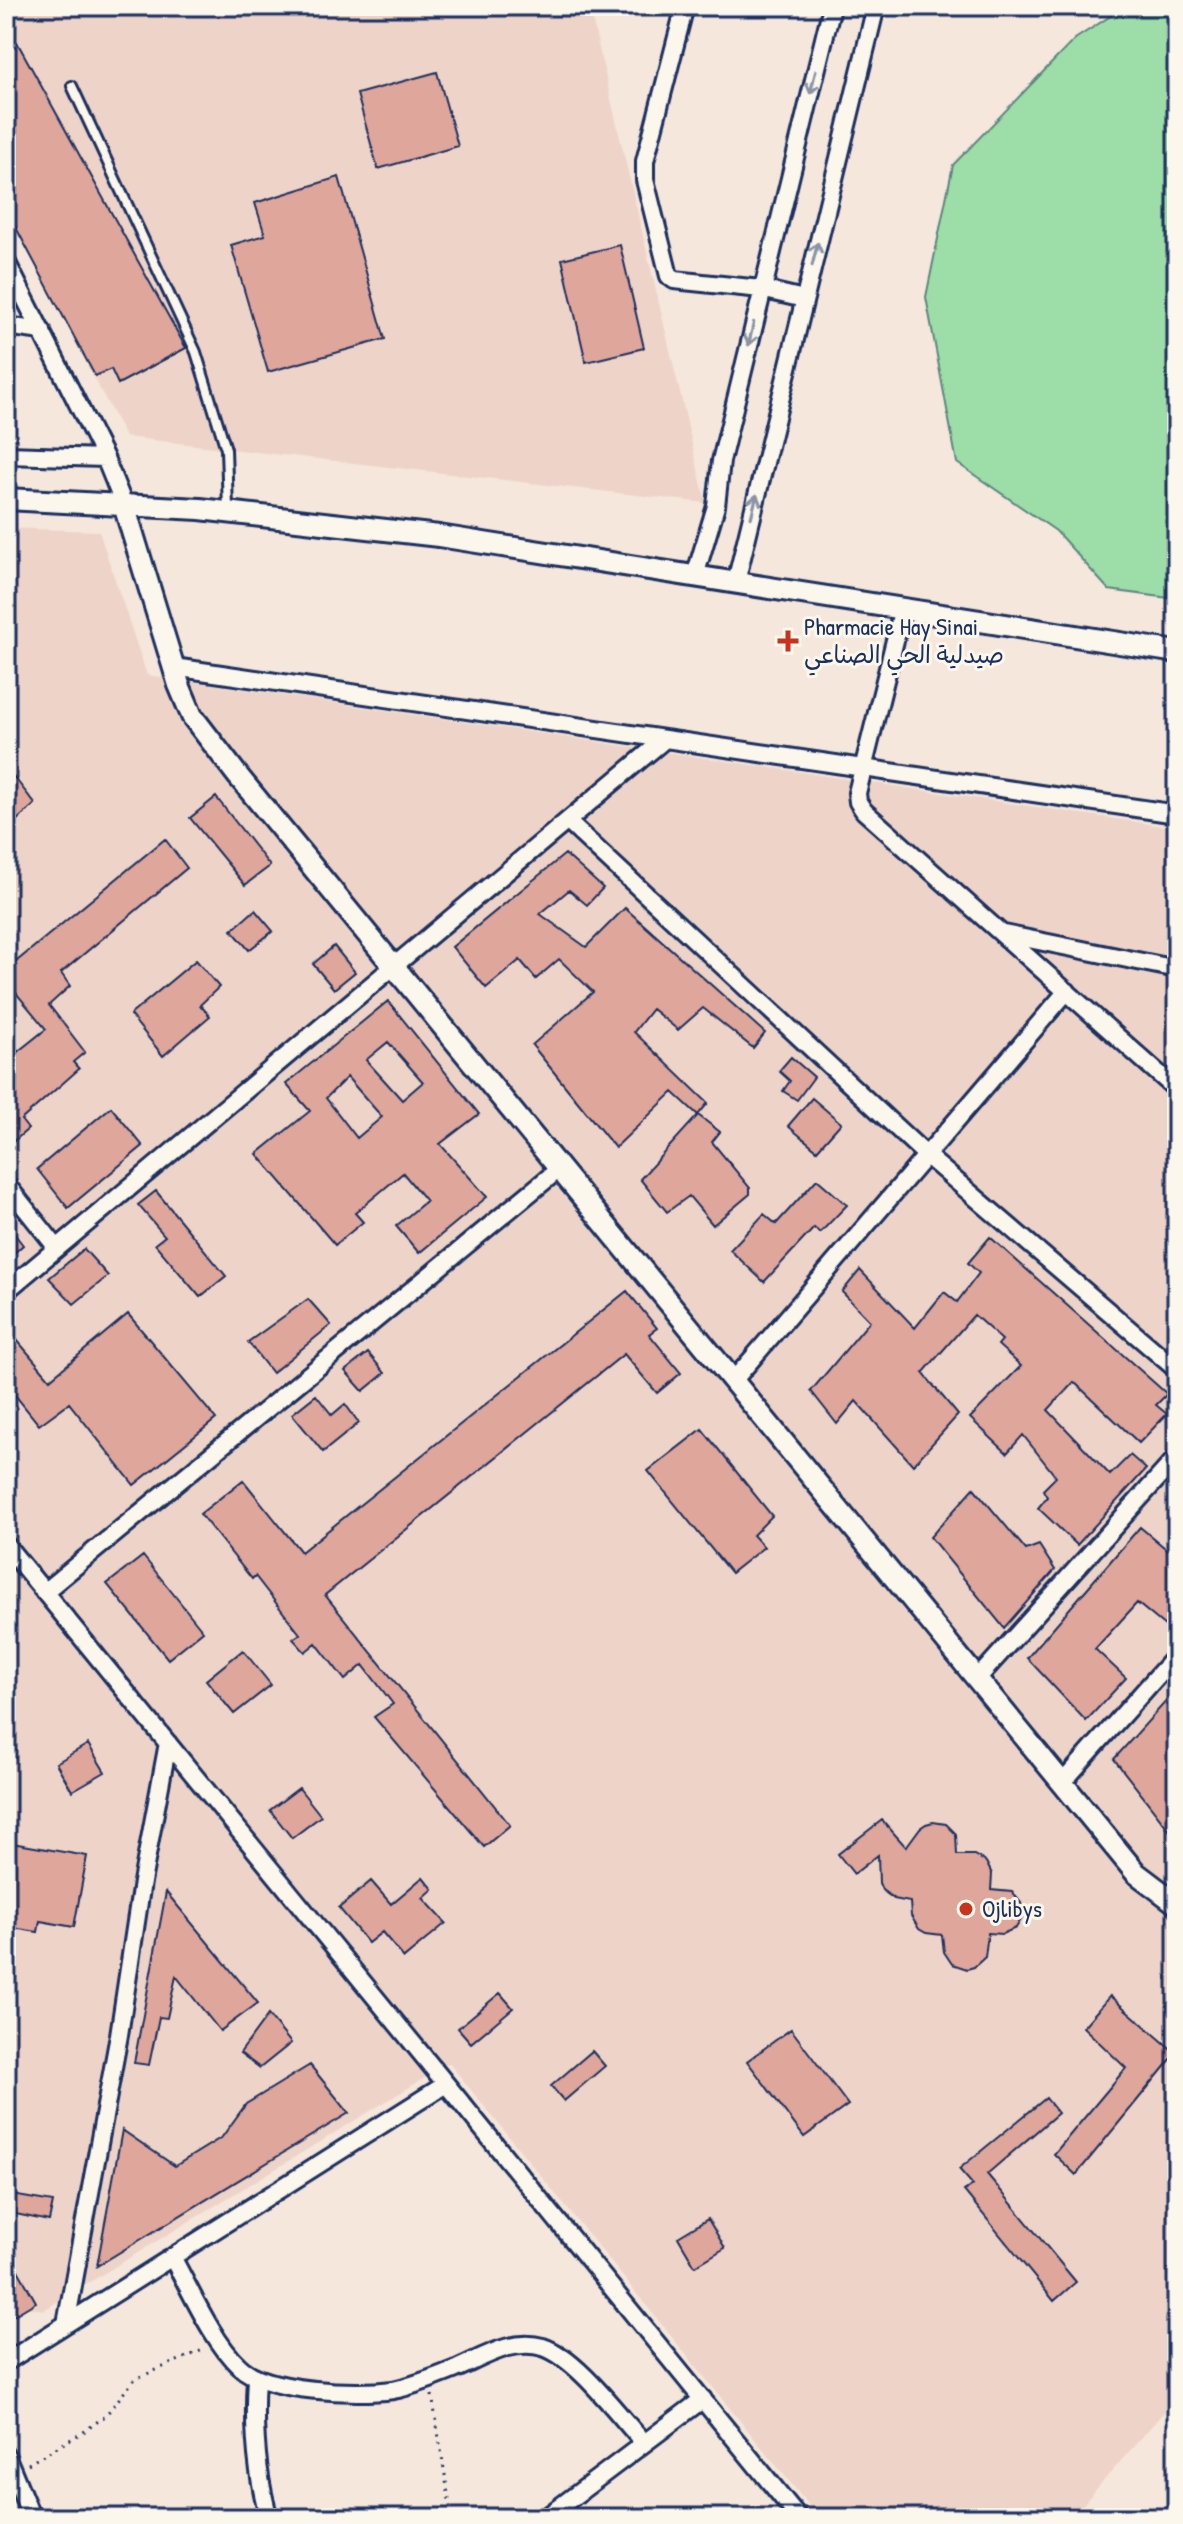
<svg xmlns="http://www.w3.org/2000/svg" width="1183" height="2524" font-family="'Patrick Hand','Playpen Sans Arabic',sans-serif">
<style>
.built{fill:#eed4c8}
.green{fill:#9ddda7;stroke:#5c8682;stroke-width:2}
.building{fill:#dfa69b;stroke:#1b2f5e;stroke-width:2;fill-rule:evenodd}
.lines{fill:none;stroke-linecap:round;stroke-linejoin:round}
.service-casing{stroke:#1b2f5e;stroke-width:14}
.minor-casing{stroke:#1b2f5e;stroke-width:22}
.tertiary-casing{stroke:#1b2f5e;stroke-width:26}
.path{stroke:#1b2f5e;stroke-width:3;stroke-dasharray:2 6;stroke-linecap:butt}
.service{stroke:#fbf7ec;stroke-width:8}
.minor{stroke:#fbf7ec;stroke-width:16}
.tertiary{stroke:#fbf7ec;stroke-width:20}
.oneway{stroke:#8b93a5}
.poi-dot{fill:#c8321e;stroke:#fbf7ec;stroke-width:3}
.labels{text-anchor:middle;stroke-width:6;stroke-linejoin:round;paint-order:stroke}
.poi-label{font-size:24px;fill:#1b2f5e;stroke:#fbf7ec;text-anchor:start}
</style>
<rect width="100%" height="100%" fill="#f5e7dc"/>
<filter id="ink" filterUnits="userSpaceOnUse"><feTurbulence type="fractalNoise" baseFrequency=".0125" numOctaves="2"/><feDisplacementMap in="SourceGraphic" scale="16" xChannelSelector="R" yChannelSelector="G"/><feConvolveMatrix kernelMatrix="1 2 1 2 8 2 1 2 1" color-interpolation-filters="sRGB"/></filter>
<g filter="url(#ink)">
<path class="built" d="M6,6H589L706,503L125,437L6,209Z
M6,528L99,531L147,675L1177,828V2397L1071,2518H819L449,2063L44,2310L6,2304Z"/>
<path class="green" d="M1126,6H1177V599L1109,590L1056,531L957,463L926,297L953,165L1075,39Z"/>
<path class="building" d="M17,42L186,348L118,384L111,369L95,376L6,209V48Z
M437,72L458,146L378,169L357,94Z
M339,177L385,339L268,372L231,245L265,235L255,203Z
M620,245L644,348L586,362L562,259Z
M14,777L35,804L6,830V784Z
M216,797L270,866L245,885L190,818Z
M165,839L187,868L61,973L70,986L49,1005L85,1052L73,1062L79,1069L21,1120L28,1129L14,1141L6,1134V1061L46,1029L6,981V970Z
M565,854L603,888L587,905L569,890L540,914L586,947L625,908L765,1033L753,1048L703,1008L678,1030L652,1009L634,1032L708,1103L698,1115L673,1092L615,1148L532,1045L593,992L559,959L536,979L520,960L486,988L452,947Z
M255,910L273,931L249,950L232,930Z
M334,946L355,972L334,989L313,964Z
M196,960L219,987L200,1005L210,1016L163,1056L130,1015Z
M388,1001L479,1114L440,1144L487,1197L419,1253L396,1226L426,1201L403,1173L355,1213L363,1222L335,1245L257,1154L310,1111L286,1084ZM388,1042L423,1082L402,1100L366,1060ZM347,1077L382,1117L357,1138L326,1098Z
M791,1057L814,1077L797,1100L783,1091L790,1081L779,1071Z
M812,1098L841,1123L817,1150L788,1126Z
M111,1107L143,1146L68,1208L37,1169Z
M698,1115L720,1132L712,1142L750,1188V1194L713,1225L689,1196L667,1212L640,1179Z
M817,1179L847,1205L820,1233L814,1228L764,1282L730,1250L764,1214L776,1224Z
M156,1191L226,1276L200,1297L155,1244L165,1236L138,1205Z
M6,1223L23,1245L6,1260Z
M990,1237L1167,1394L1156,1405L1167,1414L1139,1443L1074,1382L1048,1410L1110,1475L1130,1455L1146,1469L1077,1545L1038,1508L1047,1497L1043,1490L1056,1477L1023,1435L1007,1453L970,1418L1021,1366L998,1345L1002,1340L974,1315L923,1373L958,1415L913,1465L856,1401L837,1424L811,1391L870,1321L842,1292L860,1270L915,1328L944,1292L957,1302L979,1273L968,1263Z
M84,1249L108,1276L74,1304L49,1278Z
M627,1291L657,1328L649,1334L681,1373L657,1393L624,1354L325,1595L510,1825L484,1847L374,1717L393,1704L363,1665L345,1680L316,1643L305,1652L293,1639L300,1634L255,1576L252,1579L200,1514L243,1480L301,1552Z
M308,1299L331,1325L272,1373L248,1342Z
M128,1314L216,1419L134,1485L69,1403L39,1425L6,1384V1327L50,1379Z
M368,1353L385,1373L363,1391L345,1371Z
M316,1395L332,1415L345,1404L359,1423L323,1452L292,1414Z
M702,1429L772,1516L753,1535L764,1547L731,1573L648,1471Z
M974,1488L1026,1550L1039,1545L1055,1570L1004,1628L930,1537Z
M1140,1527L1177,1558V1636L1137,1603L1095,1649L1126,1678L1086,1721L1027,1658Z
M143,1556L203,1631L168,1659L107,1584Z
M243,1650L271,1685L234,1714L206,1680Z
M1177,1689V1840L1114,1759Z
M88,1744L105,1772L72,1791L56,1763Z
M299,1788L321,1816L292,1838L270,1810Z
M882,1820L906,1847L920,1828L926,1824L933,1822L946,1824L956,1834L957,1855H974L986,1862L992,1874L991,1890L1012,1892L1021,1903L1023,1916L1016,1928L1002,1934L988,1933L985,1957L974,1967L967,1969L952,1964L944,1952L942,1935L926,1933L919,1929L911,1916L910,1902L894,1899L882,1890L879,1883L878,1855L854,1874L838,1854Z
M6,1842L87,1856L74,1927L40,1921L38,1932L6,1927Z
M423,1877L433,1889L423,1898L446,1923L404,1958L382,1932L368,1943L339,1908L371,1881L391,1904Z
M166,1892L258,2003L220,2031L176,1976L167,2018L159,2017L149,2065L134,2063Z
M500,1993L513,2008L471,2043L458,2028Z
M1110,1996L1176,2053L1076,2175L1054,2154L1126,2068L1083,2027Z
M268,2015L291,2043L260,2068L240,2053Z
M791,2029L848,2105L804,2137L747,2061Z
M592,2051L605,2066L564,2101L551,2086Z
M310,2065L349,2113L97,2266L122,2130L175,2166L222,2137L246,2104Z
M1046,2098L1058,2113L987,2174L1076,2282L1054,2301L964,2191L973,2185L959,2169Z
M6,2194L53,2202L49,2221L6,2212Z
M708,2219L725,2248L695,2266L678,2237Z
M18,2270L36,2302L6,2320V2278Z"/>
<g class="lines">
<g class="service-casing">
<path id="service" d="M72,86L196,352L226,449L228,509"/>
</g>
<g class="minor-casing">
<path id="minor" d="M685,6L645,161V180L669,276L674,280L761,289L804,299
M6,261L105,458L124,505
M6,326L42,331
M6,455L105,458
M695,576L716,506L721,461L832,6
M736,582L876,6
M903,608L857,793L858,802L864,811L1177,1090
M174,667L1177,814
M568,822L927,1156L1177,1370
M1004,934L1177,969
M6,1184L57,1248
M6,1291L665,739
M733,1381L1067,991
M6,1545L446,2084
M44,1592L559,1169
M977,1679L1177,1457
M1062,1783L1177,1654
M172,2257C190,2289 213,2342 239,2366C265,2392 357,2395 393,2390C414,2386 436,2377 456,2369C484,2357 512,2338 543,2347C577,2358 619,2416 644,2443
M66,2324L119,2035L142,1882L168,1743
M6,2362L446,2084L799,2518
M256,2378C253,2425 256,2473 269,2518
M6,2455L32,2518
M545,2518L703,2399"/>
</g>
<g class="tertiary-casing">
<path id="tertiary" d="M6,499L200,509L439,536L1177,652
M124,505L179,685L192,716L238,776L1136,1873L1177,1904"/>
</g>
<path class="path" d="M432,2395L452,2518
M28,2464L85,2431L105,2416L135,2379L203,2350"/>
<use href="#service" class="service"/>
<use href="#minor" class="minor"/>
<use href="#tertiary" class="tertiary"/>
</g>
<defs><path id="oneway-shaft" d="M-6 0H5M1.5-3L5.5 0L1.5 3" fill="none" stroke-width="1.6" stroke-linecap="round" stroke-linejoin="round" transform="scale(2)"/></defs>
<g class="oneway">
<use href="#oneway-shaft" transform="translate(813 82) rotate(104)"/>
<use href="#oneway-shaft" transform="translate(815 254) rotate(-76)"/>
<use href="#oneway-shaft" transform="translate(751 334) rotate(103)"/>
<use href="#oneway-shaft" transform="translate(754 506) rotate(-76)"/>
</g>
</g>
<g class="poi-dot">
<path d="M784 629h8v8h8v8h-8v8h-8v-8h-8v-8h8z"/>
<circle cx="966" cy="1909" r="8"/>
</g>
<g class="labels">
<g class="poi-label">
<text x="804" y="635">Pharmacie Hay Sinai<tspan x="804" dy="28">صيدلية الحي الصناعي</tspan></text>
<text x="982" y="1917">Ojlibys</text>
</g>
</g>
<rect width="1183" height="2524" fill="none" stroke="#fbf7ec" stroke-width="32"/>
<rect x="16" y="16" width="1151" height="2492" fill="none" stroke="#1b2f5e" stroke-width="3" filter="url(#ink)"/>
</svg>
